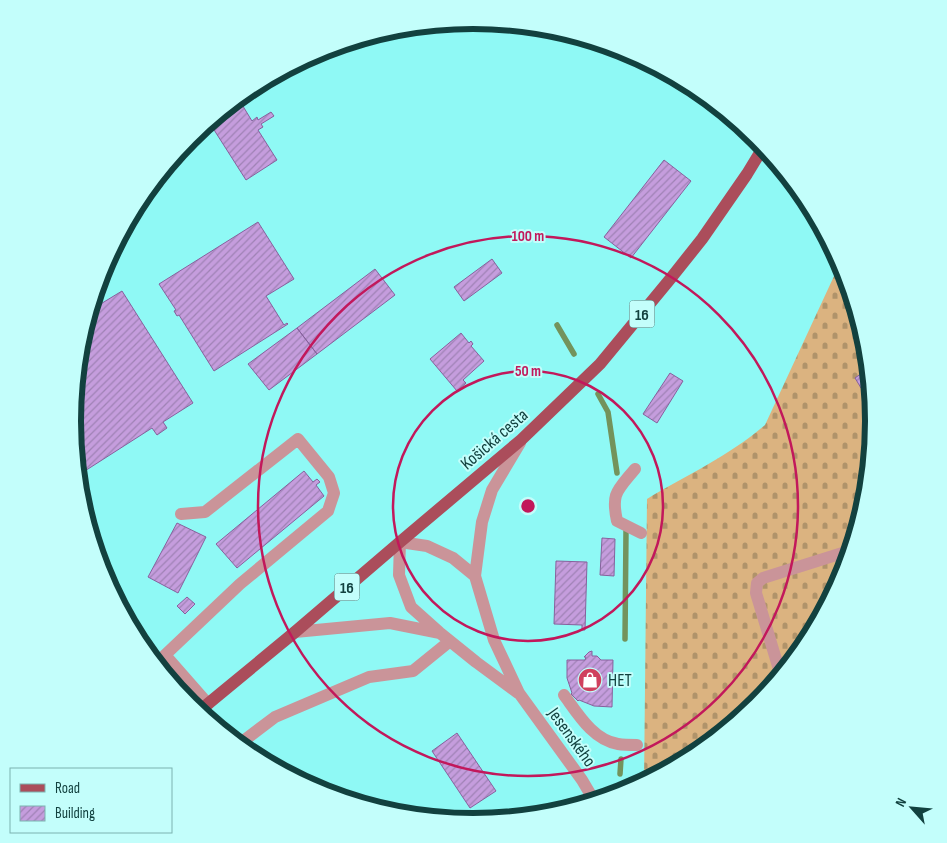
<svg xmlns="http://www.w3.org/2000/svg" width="947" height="843" font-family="'Sofia Sans Condensed',sans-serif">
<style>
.cemetery{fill:url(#cemetery-stones)}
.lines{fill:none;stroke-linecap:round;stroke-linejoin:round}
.stream{stroke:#73935c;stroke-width:5.5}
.building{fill:url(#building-hatch);stroke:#87619d}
.minor{stroke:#ca9499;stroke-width:12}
.major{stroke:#ab4d5b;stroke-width:12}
.ring{fill:none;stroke:#c2185b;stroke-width:2.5}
.labels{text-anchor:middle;stroke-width:4;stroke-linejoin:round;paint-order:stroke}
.shield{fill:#c3fefb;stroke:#477a77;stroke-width:1}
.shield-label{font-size:16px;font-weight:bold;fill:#12413f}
.street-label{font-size:18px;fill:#12413f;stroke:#c3fefb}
.poi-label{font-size:18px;fill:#12413f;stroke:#c3fefb;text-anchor:start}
.rim{fill:none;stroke:#12413f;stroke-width:6}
.centre{fill:#c2185b;stroke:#c3fefb;stroke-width:2.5}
.ring-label{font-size:15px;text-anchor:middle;font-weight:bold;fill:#c2185b;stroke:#c3fefb;stroke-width:4;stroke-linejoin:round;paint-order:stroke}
</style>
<defs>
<pattern id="cemetery-stones" width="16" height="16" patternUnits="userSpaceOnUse" patternTransform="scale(1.25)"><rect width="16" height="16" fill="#dbb380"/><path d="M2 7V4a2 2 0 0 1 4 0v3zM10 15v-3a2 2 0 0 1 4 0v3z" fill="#b0936a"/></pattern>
<pattern id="building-hatch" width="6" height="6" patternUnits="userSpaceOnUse" patternTransform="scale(1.25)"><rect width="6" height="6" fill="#c59ddd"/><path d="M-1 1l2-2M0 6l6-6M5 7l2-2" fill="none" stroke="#9f82b5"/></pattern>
</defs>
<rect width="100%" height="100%" fill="#8ff9f5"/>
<path class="cemetery" d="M841,261L845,268L867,343L875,422L867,500L844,575L807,645L757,706L696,755L644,783L647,499C686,476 732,454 765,425Z"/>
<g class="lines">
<path class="stream" d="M557,325L574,354
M598,394L608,412L617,473
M625,639L626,531
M620,774L621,759"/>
</g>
<path class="building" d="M238,98L252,121L257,117L258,120L271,112L274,116L261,124L263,127L258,130L277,160L246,180L209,122Z
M664,160L691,181L631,258L604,237Z
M258,222L294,279L266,296L284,325L287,323L288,324L214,371L179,315L177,316L174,311L176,310L159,284Z
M492,259L502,273L464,301L454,287Z
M375,269L395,295L317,354L297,328Z
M122,291L193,403L163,422L167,428L157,435L152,428L77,476L72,421L80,343L89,311Z
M297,328L317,354L269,390L248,364Z
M461,333L469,343L471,341L473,344L471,346L484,361L463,380L466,383L457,391L430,359Z
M865,371L871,381L869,383L872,388L866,391L863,387L861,388L855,378Z
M670,373L683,381L657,423L643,414Z
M304,471L313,482L317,479L320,482L316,485L324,496L237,568L216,544Z
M177,523L206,537L178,593L148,577Z
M602,538L615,539L614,576L600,575Z
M556,561L587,562L585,630H582V625L554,624Z
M187,597L195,604L185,614L177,606Z
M592,651V656H597L601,660H613L612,707L594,706L579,700L578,701L571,694L572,693L567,678V660H585L586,657H584L589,652Z
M457,733L496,791L470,808L432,751Z"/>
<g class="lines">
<path class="minor" d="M520,443L492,490L482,522L475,576L494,640L519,693L582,780L595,802
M635,469C617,491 611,493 617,521L641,533
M181,514L205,512L298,439L329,477L334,493L328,511L240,584L165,655L208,704
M295,632L390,623L440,633L476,662L518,693
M439,632L411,607L399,575L400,542L427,546L453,558L475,576
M781,676L756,593L757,583L763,578L852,550
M564,695C578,714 593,740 618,744C624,745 631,745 637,745
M238,745L275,717L369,677L413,671L450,641"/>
<path class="major" d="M198,712L295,632L400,542L521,440L600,364L671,278L702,239L747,174L764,146"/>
</g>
<g class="ring">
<circle cx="528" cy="506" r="135"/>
<circle cx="528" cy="506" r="270"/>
</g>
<defs>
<g id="shop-disc" transform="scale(1.25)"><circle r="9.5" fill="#d0405e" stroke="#c3fefb"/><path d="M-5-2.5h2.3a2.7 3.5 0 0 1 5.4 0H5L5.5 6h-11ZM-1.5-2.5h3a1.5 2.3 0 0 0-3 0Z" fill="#fff"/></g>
</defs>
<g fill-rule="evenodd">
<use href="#shop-disc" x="590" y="680"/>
</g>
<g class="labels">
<g class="shield">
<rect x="629.5" y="300.5" width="25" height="27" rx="4"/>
<rect x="334.5" y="573.5" width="25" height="27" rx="4"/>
</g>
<g class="shield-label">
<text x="642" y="320">16</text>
<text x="347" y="593">16</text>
</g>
<g class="street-label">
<text transform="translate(494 439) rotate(-41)" y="6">Košická cesta</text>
<text transform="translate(572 737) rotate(54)" y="6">Jesenského</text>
</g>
<g class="poi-label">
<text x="608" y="686">HET</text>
</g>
</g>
<path d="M0 0H947V843H0ZM81 421a392 392 0 1 1 784 0a392 392 0 1 1-784 0Z" fill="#c3fefb" fill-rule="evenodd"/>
<path class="rim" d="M81 421a392 392 0 1 1 784 0a392 392 0 1 1-784 0Z"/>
<circle cx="528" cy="506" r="8" class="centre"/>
<g class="ring-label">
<text x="528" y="241">100 m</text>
<text x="528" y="376">50 m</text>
</g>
<rect x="10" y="768" width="162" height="65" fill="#c3fefb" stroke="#7cb2b0"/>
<rect x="20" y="784" width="25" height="8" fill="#ab4d5b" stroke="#7cb2b0"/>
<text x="55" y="793" font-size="15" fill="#12413f">Road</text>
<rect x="20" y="806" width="25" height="15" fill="url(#building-hatch)" stroke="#7cb2b0"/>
<text x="55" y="818" font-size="15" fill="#12413f">Building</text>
<g transform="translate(912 808) rotate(297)" stroke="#c3fefb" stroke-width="4" paint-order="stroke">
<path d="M0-4L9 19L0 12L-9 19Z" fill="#12413f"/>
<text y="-8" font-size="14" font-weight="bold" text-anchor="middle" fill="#12413f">N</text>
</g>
</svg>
